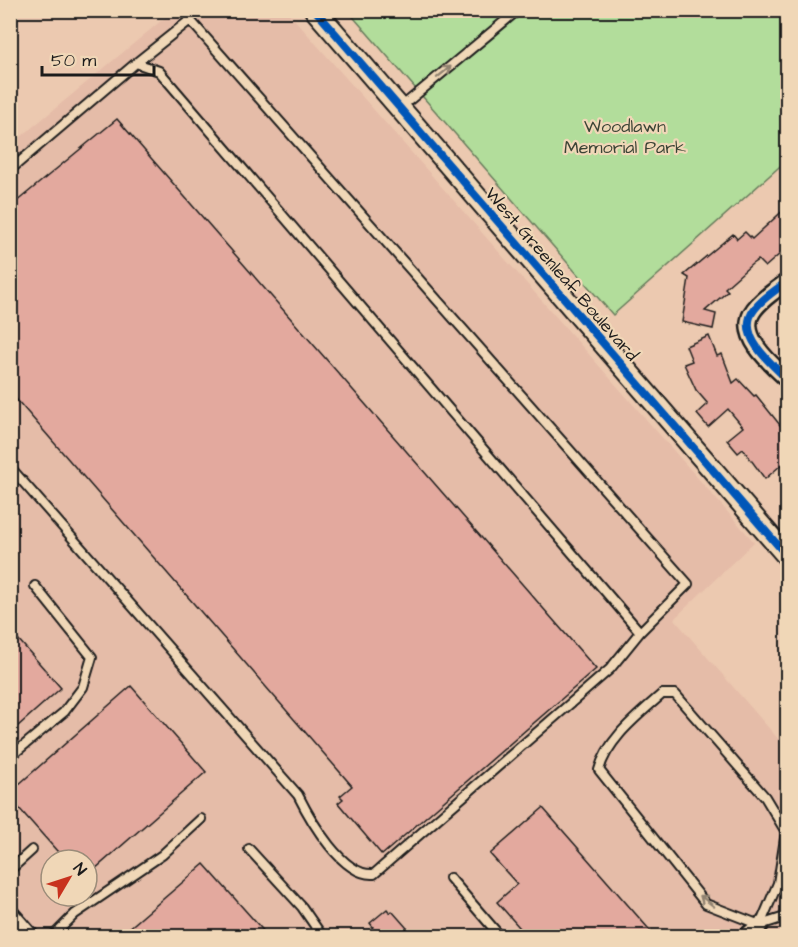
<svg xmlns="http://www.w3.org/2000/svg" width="798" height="947" font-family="'Architects Daughter',sans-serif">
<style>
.built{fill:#e5bca8;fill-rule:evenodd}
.green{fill:#b2dd9b;stroke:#677c5c;stroke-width:1.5}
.building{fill:#e3a99e;stroke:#1c1c1c;stroke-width:1.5}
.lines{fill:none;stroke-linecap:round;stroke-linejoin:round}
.service-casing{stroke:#1c1c1c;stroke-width:12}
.minor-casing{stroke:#1c1c1c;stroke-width:20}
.tertiary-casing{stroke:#1c1c1c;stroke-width:24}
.service{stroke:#f0d7b7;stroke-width:8}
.minor{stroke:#f0d7b7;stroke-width:15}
.tertiary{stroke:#f0d7b7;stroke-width:20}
.cycleway-casing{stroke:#f0d7b7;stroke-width:11}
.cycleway{stroke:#0057b8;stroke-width:8}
.oneway{stroke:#918371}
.labels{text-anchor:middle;stroke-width:4.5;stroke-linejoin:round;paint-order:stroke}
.park-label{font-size:18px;fill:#3a4335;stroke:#f0d7b7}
.street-label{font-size:18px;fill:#1c1c1c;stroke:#f0d7b7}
</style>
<rect width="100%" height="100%" fill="#ecc9b0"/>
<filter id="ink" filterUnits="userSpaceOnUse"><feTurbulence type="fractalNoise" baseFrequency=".0167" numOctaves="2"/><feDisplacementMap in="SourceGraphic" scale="12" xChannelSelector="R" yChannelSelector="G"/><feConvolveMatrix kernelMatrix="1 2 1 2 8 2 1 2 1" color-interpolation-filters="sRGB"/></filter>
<g filter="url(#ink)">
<path class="built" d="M173,11H287L754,542L674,619L787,749V936H11V145ZM51,860H87V896H51Z"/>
<path class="green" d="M348,11H777L787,23V160L613,315Z"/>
<path class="building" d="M117,119L596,669L382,855L338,803L343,799L340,796L352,786L10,392V207Z
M788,206V247L765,267L758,260L752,264L725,288L728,291L705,311L716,314L713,329L682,322L689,278L684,275L733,234L737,239L745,232L752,239Z
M709,336L717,356L722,354L733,383L738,379L754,396L756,395L788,435V459L765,479L743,449L738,453L727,440L743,427L728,409L708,427L697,414L708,404L696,390L684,364L692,361L686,346Z
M10,630L61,688L10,733Z
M131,686L206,772L87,876V860H65L10,798V792Z
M543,808L655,936H527L497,902L517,884L490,854Z
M204,864L268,936H120Z
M387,909L390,913L392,911L414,936H363L373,927L370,923Z"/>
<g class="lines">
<g class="service-casing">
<path id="service" d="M136,63L190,20L688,584L640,632
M400,108L518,10
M10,170L136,63L159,71L640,632L610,669L374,874C343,877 311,821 298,795L10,467
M10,757L64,712L83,687L92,657L35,586
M249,849L302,907L322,936
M10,870L32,850
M450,878L500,936
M760,925L778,883L786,832L765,797L675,694H662C638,716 608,738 599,770L706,904L760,925L788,916
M53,936L75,914L162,855L201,819"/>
</g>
<g class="minor-casing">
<path id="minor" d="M788,281C776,290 755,303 750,317C742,341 774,366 788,380
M10,913L30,936
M747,936L760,925"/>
</g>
<g class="tertiary-casing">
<path id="tertiary" d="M315,10L788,557"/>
</g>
<use href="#service" class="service"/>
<use href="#minor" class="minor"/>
<use href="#tertiary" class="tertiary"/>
<g class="cycleway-casing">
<path id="cycleway" d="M315,10L788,557
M788,281C776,290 755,303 750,317C742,341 774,366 788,380"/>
</g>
<use href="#cycleway" class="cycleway"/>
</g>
<defs><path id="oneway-shaft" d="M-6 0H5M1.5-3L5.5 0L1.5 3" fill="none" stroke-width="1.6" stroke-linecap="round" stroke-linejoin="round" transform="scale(1.5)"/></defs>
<g class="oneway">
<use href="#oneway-shaft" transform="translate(444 72) rotate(-39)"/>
<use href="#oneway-shaft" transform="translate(707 901) rotate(-142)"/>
</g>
</g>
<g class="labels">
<g class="park-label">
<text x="625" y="132">Woodlawn<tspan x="625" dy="21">Memorial Park</tspan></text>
</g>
<g class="street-label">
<text transform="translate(562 274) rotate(49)" y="6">West Greenleaf Boulevard</text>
</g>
</g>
<rect width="798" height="947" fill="none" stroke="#f0d7b7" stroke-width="36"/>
<rect x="18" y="18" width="762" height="911" fill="none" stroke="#1c1c1c" stroke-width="2" filter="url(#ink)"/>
<g transform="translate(69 878) rotate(51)"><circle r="28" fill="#f0d7b7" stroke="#9b8c79" stroke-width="1.5"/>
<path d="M0-4.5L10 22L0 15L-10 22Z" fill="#c8321e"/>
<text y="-9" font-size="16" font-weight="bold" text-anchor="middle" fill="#1c1c1c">N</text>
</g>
<path d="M42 66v9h112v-9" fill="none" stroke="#1c1c1c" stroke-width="3"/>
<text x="51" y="66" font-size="18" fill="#1c1c1c" stroke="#f0d7b7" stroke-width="4.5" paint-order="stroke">50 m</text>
</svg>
